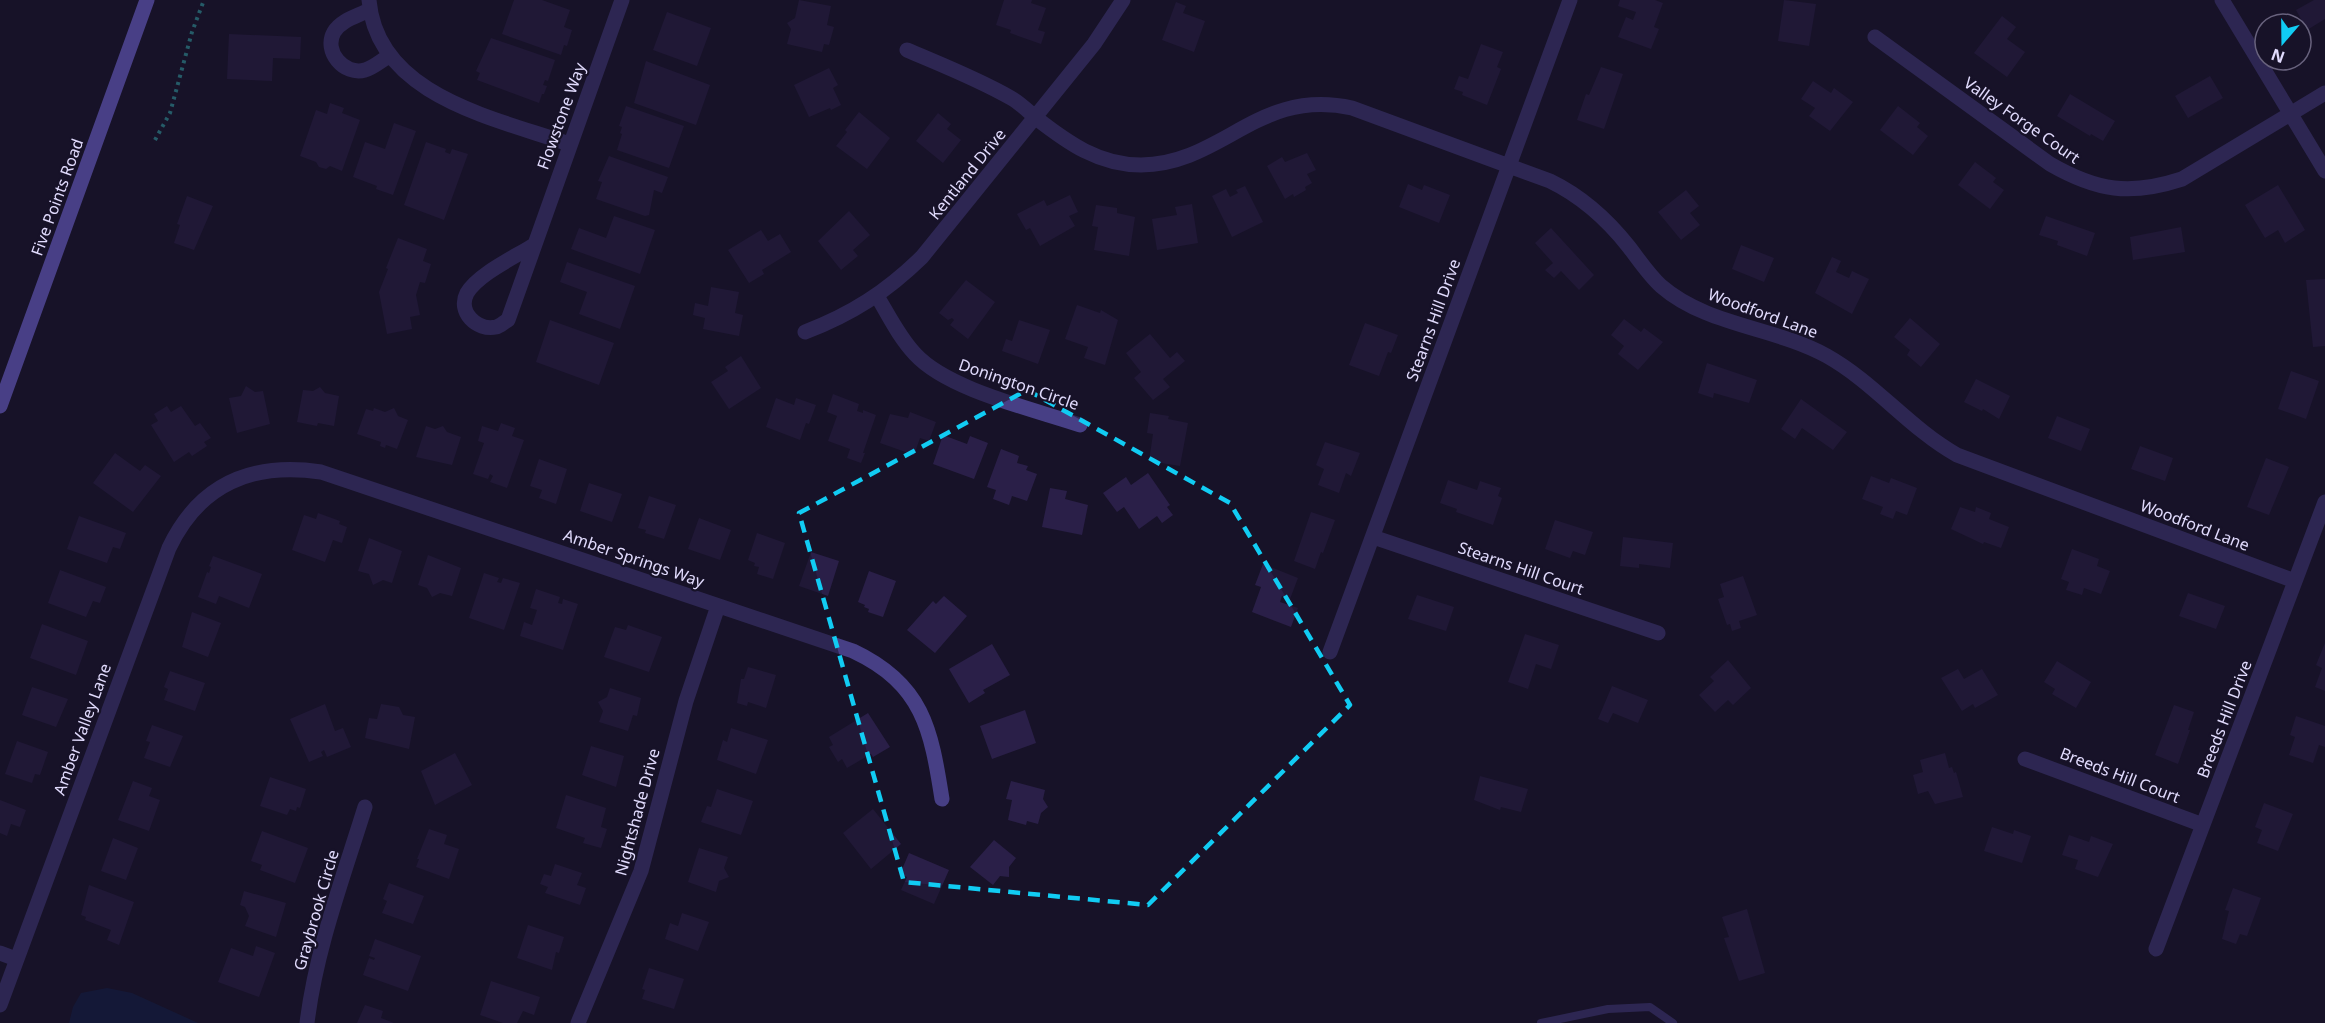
<svg xmlns="http://www.w3.org/2000/svg" width="2325" height="1023" font-family="'Noto Sans',sans-serif">
<style>
.water{fill:#102149}
.building{fill:#2a1f48}
.lines{fill:none;stroke-linecap:round;stroke-linejoin:round}
.path{stroke:#37b3b5;stroke-width:4;stroke-dasharray:3 4.5;stroke-linecap:butt}
.lane{stroke:#473f85;stroke-width:8}
.street{stroke:#473f85;stroke-width:15}
.secondary{stroke:#8377f8;stroke-width:15}
.marked{fill:none;stroke:#11ccf3;stroke-width:4.5;stroke-dasharray:12 8;stroke-linejoin:round}
.labels{text-anchor:middle;stroke-width:4.5;stroke-linejoin:round;paint-order:stroke}
.street-label{font-size:16px;fill:#e1dbfd;stroke:#171228}
</style>
<rect width="100%" height="100%" fill="#171228"/>
<path class="water" d="M107,988L132,993L198,1023H69L73,1007L81,993Z"/>
<path class="building" d="M514,0H542L570,10L564,27L572,30L567,46L564,45L561,55L502,34Z
M799,0L831,6L827,25L834,27L829,45L824,44L822,52L787,44L791,29L787,23L795,18Z
M1004,0H1032L1031,3L1046,8L1038,30L1045,32L1041,44L1010,33L1011,30L996,25Z
M1620,0H1655L1663,3L1654,27L1659,29L1651,49L1618,37L1626,17L1633,20L1636,12L1618,6Z
M1784,0L1816,4L1809,46L1778,41Z
M2314,0H2325V19L2307,30L2296,10Z
M1176,2L1186,6L1183,13L1205,21L1194,52L1162,40Z
M667,12L711,28L697,66L653,50Z
M2002,16L2016,27L2007,39L2025,52L2007,77L1974,53Z
M229,34L301,37L300,59L273,58L272,81L227,79Z
M491,38L555,60L548,81L545,80L543,85L547,86L544,94H542L539,103L477,80L480,73L476,71Z
M1481,44L1503,52L1497,67L1501,69L1487,105L1462,95L1463,92L1454,89L1459,76L1468,79Z
M646,61L710,85L696,125L634,103Z
M1601,67L1623,74L1604,129L1577,120L1586,94L1589,95Z
M829,68L838,85L833,88L841,105L831,110L830,108L809,117L794,85Z
M2210,76L2223,98L2188,118L2175,96Z
M1813,81L1831,93L1834,88L1853,102L1830,131L1809,116L1815,108L1801,99Z
M2070,94L2115,121L2103,141L2091,134L2090,136L2057,116Z
M330,103L344,108L342,113L360,120L342,171L330,166L326,169L319,167L316,162L300,156L316,110L327,114Z
M626,106L684,126L669,168L617,150L622,134L620,133L622,127L619,126Z
M1898,106L1920,123L1917,127L1928,136L1913,155L1880,130Z
M859,112L890,138L867,169L836,146L847,132L845,130Z
M938,113L951,124L947,129L961,140L943,163L916,141Z
M394,123L416,131L393,195L376,189L377,186L353,177L365,142L385,149Z
M426,142L446,149L445,152L450,154L452,149L468,154L444,220L404,205Z
M1307,153L1316,170L1307,174L1312,183L1305,187L1306,190L1294,197L1293,194L1285,199L1267,166L1282,157L1285,162Z
M609,156L668,177L662,193L654,190L649,215L645,216L596,199L602,182L598,181Z
M1975,162L1996,178L1993,182L2004,190L1990,209L1958,185Z
M1408,184L1422,190L1424,185L1450,195L1439,223L1399,207Z
M2278,185L2305,230L2285,243L2278,230L2265,238L2245,205Z
M1245,186L1263,222L1232,237L1212,196L1226,189L1230,197L1238,193L1236,190Z
M1686,190L1699,206L1690,213L1700,225L1681,240L1658,212Z
M1070,195L1078,212L1069,216L1075,226L1040,246L1030,228L1026,230L1017,214L1044,200L1047,206Z
M187,196L213,206L194,250L174,243L180,225L177,224Z
M1192,204L1198,243L1157,250L1152,219L1177,215L1175,207Z
M1096,205L1117,208V213L1135,217L1129,256L1094,250L1098,227L1092,226Z
M849,211L870,235L853,250L858,256L841,270L818,241Z
M614,216L655,230L640,274L571,249L579,228L606,238Z
M2046,216L2095,233L2087,256L2057,245L2058,241L2039,235Z
M2181,227L2185,252L2133,260L2130,237Z
M1551,228L1594,275L1579,290L1561,271L1554,278L1545,270L1553,263L1535,243Z
M761,230L768,241L780,234L791,252L762,270L764,274L749,283L728,250Z
M398,238L427,249L423,261L431,264L425,283L420,282L416,295L420,315L410,317L412,329L387,334L379,292L388,269L386,268Z
M1741,245L1774,258L1764,282L1732,269Z
M1832,257L1841,261L1836,272L1849,278L1852,271L1869,279L1852,314L1815,293Z
M567,262L635,286L620,329L579,314L587,292L560,282Z
M2325,279V346L2313,347L2306,280Z
M966,280L995,302L968,339L950,325L954,320L952,318L948,320L939,313Z
M711,287L739,292L735,313L743,315L739,336L703,329L705,318L693,315L695,303L708,306Z
M1077,305L1100,313L1101,310L1118,320L1105,365L1084,358L1088,347L1065,339Z
M1910,318L1940,344L1921,367L1907,355L1910,350L1894,337Z
M1624,319L1641,332L1644,328L1663,342L1638,370L1618,354L1624,346L1611,335Z
M550,320L614,343L599,385L536,362Z
M1019,320L1050,330L1038,364L1002,351L1006,339L1012,341Z
M1365,323L1398,335L1391,353L1388,352L1379,376L1349,365Z
M1150,334L1170,358L1177,352L1185,361L1163,379L1170,387L1153,400L1134,378L1141,372L1126,353Z
M741,356L761,388L729,409L711,382L728,371L725,367Z
M1707,363L1757,380L1749,403L1714,393L1713,398L1698,393Z
M2291,371L2319,381L2306,419L2278,409Z
M1976,379L2010,396L1999,419L1983,409L1982,411L1964,402Z
M246,386L255,392L263,391L270,424L237,433L229,398L241,396Z
M320,387L325,393L339,396L334,426L318,423L317,426L297,422L303,390L313,391Z
M833,394L859,404L857,411L863,413V410L876,415L863,453H865L861,463L847,458L850,449L828,441L837,416L827,412Z
M776,398L794,405L796,398L816,405L809,424L806,423L800,440L766,427Z
M1801,399L1847,432L1833,450L1802,428L1795,439L1781,429Z
M167,406L171,412L181,406L195,426L200,423L211,438L204,442L207,446L192,456L189,452L174,462L151,425L158,421L154,414Z
M374,408L385,412L394,408L398,416L408,420L397,449L386,445L385,448L380,446L381,442L357,434L366,409L373,411Z
M910,412L936,422L929,441L920,438L914,455L880,443L890,414L908,418Z
M1150,413L1169,416L1168,419L1188,423L1180,466L1149,461L1153,434L1147,433Z
M2057,416L2090,429L2081,451L2048,438Z
M501,423L515,428L512,436L524,440L507,488L490,482L493,476L490,474L488,479L473,474L484,443L478,441L482,426L498,431Z
M426,426L435,429L443,426L447,432L461,437L452,465L416,457Z
M943,435L967,444L970,436L988,443L974,479L933,464Z
M1325,442L1360,453L1351,476L1346,473L1339,493L1318,485L1324,469L1316,465Z
M2140,446L2173,458L2165,481L2131,469Z
M1001,449L1019,456L1017,463L1028,466L1026,470L1037,474L1027,501L1012,496L1009,505L993,499L996,490L987,487Z
M115,453L140,471L145,465L161,476L133,512L93,483Z
M2266,458L2289,467L2269,515L2247,507Z
M539,459L567,469L556,504L539,498L542,490L530,486Z
M1148,473L1170,505L1167,507L1173,515L1162,523L1157,516L1139,529L1124,507L1117,512L1103,493L1126,477L1131,485Z
M1871,476L1889,483L1891,478L1917,488L1907,515L1896,511L1893,519L1880,514L1883,507L1862,499Z
M1448,480L1477,490L1480,481L1501,488L1498,496L1502,498L1493,525L1456,512L1457,509L1440,503Z
M589,483L622,494L612,522L580,511Z
M1050,488L1067,491L1065,499L1088,505L1082,535L1042,527Z
M649,496L676,505L664,539L645,533L646,530L638,528Z
M1960,507L1975,512L1976,507L1991,513L1989,519L2009,527L2001,548L1984,542L1983,544L1951,529Z
M1311,512L1335,520L1323,553L1321,552L1315,569L1294,561Z
M318,513L340,521L339,524L347,527L342,543L333,540L325,562L292,550L304,515L316,519Z
M79,516L126,533L120,549L113,547L107,563L67,549Z
M699,518L731,530L720,560L688,549Z
M1555,520L1593,532L1585,555L1573,551L1570,558L1545,549Z
M757,533L785,543L773,579L757,574L759,567L754,566L755,563L748,560Z
M1623,537L1673,543L1670,568L1639,564V568L1620,566Z
M369,538L402,551L392,583L383,580L373,585L369,574L358,571Z
M2072,549L2099,559L2097,566L2110,571L2101,594L2084,588L2082,595L2066,590L2069,582L2061,579Z
M811,552L839,561L828,596L799,586Z
M428,555L461,568L452,596L440,593L432,597L427,588L418,585Z
M213,556L262,574L249,608L219,596L216,604L198,597L207,572L209,573L211,567L209,566Z
M1263,564L1298,578L1290,599L1282,596L1280,602L1298,608L1291,627L1252,612L1261,587L1255,585Z
M60,570L106,587L100,603L93,601L86,617L48,603Z
M869,571L896,581L883,617L868,612L869,609L864,607L865,605L858,602Z
M484,573L499,578L497,582L501,583L503,578L520,583L504,630L469,618Z
M1743,576L1757,615L1739,621L1741,628L1732,631L1730,624L1727,625L1718,599L1724,597L1720,584Z
M536,589L560,597L558,603L562,604L563,599L578,604L563,650L520,636L524,622L532,625L537,610L530,608Z
M2188,593L2225,606L2216,629L2179,616Z
M1417,595L1454,607L1446,631L1408,619Z
M944,596L967,616L935,653L907,630L933,601L936,604Z
M192,612L221,623L208,657L182,647Z
M42,624L88,641L76,675L30,658Z
M628,625L662,637L649,672L604,657L615,627L626,630Z
M1525,634L1559,645L1551,669L1536,664L1528,689L1508,682Z
M2325,643V691L2315,687L2322,668L2316,665Z
M992,644L1010,675L983,690L985,693L969,703L949,669Z
M1728,660L1751,688L1733,705L1728,700L1715,712L1699,695L1714,681L1710,677Z
M2057,661L2091,682L2076,708L2052,694L2055,689L2044,682Z
M748,667L776,675L766,708L748,702L747,706L737,703L741,679H744Z
M1958,669L1964,679L1982,669L1998,695L1975,708L1973,704L1962,711L1941,678Z
M170,671L205,683L195,711L164,700L168,689L164,687Z
M1612,686L1648,700L1638,723L1613,713L1608,723L1598,719Z
M32,687L68,699L56,727L22,715Z
M610,688L641,698L637,716L633,715L628,731L599,722L603,711L598,702L607,697Z
M325,704L335,731L343,728L351,747L327,757L324,750L321,752L323,756L309,762L290,719Z
M381,704L399,707L403,715L415,717L409,749L365,738L369,718L377,719Z
M2174,705L2194,712L2188,730H2190L2178,764L2155,755Z
M1025,710L1036,743L992,759L980,726Z
M868,713L890,747L873,757L871,754L847,768L842,759L838,762L829,747L833,745L829,737Z
M2296,716L2325,726V747L2319,745L2313,763L2289,755L2295,737L2290,735Z
M152,725L183,736L170,767L144,758L150,742L146,741Z
M731,728L768,740L756,774L717,760L723,740L727,742Z
M17,741L48,752L40,775L35,774L32,783L5,774Z
M591,746L624,756L616,787L582,775Z
M455,753L472,785L435,805L421,771Z
M1945,753L1949,768L1952,767L1954,773L1956,772L1963,797L1935,804L1928,791L1918,794L1913,775L1923,772L1920,760Z
M1480,776L1528,789L1521,812L1501,807L1500,810L1474,800Z
M270,777L306,789L300,808L297,807L296,811L290,809L287,815L260,806Z
M133,781L152,788L149,796L160,800L149,831L118,820Z
M1011,781L1045,790L1043,799L1048,807L1041,813L1038,824L1027,821L1026,825L1008,820L1012,800L1006,799Z
M717,789L753,801L741,835L701,822L707,806L711,807Z
M566,795L606,808L601,827L607,829L601,848L583,843L585,838L556,828Z
M0,800L26,810L20,827L11,824L7,836L0,833Z
M2264,803L2293,814L2278,851L2257,843L2262,830L2255,827Z
M873,809L901,844L871,869L843,833Z
M1992,827L2013,834L2014,830L2031,836L2022,863L1984,851Z
M429,829L447,835L444,844L459,849L449,879L416,867L419,859H417Z
M262,831L308,848L295,883L260,870L262,865L251,861Z
M2069,835L2089,842L2091,836L2113,844L2098,877L2075,869L2078,860L2062,855Z
M113,838L138,848L126,880L101,871Z
M994,840L1016,858L1009,867V877L1000,876L993,885L970,867Z
M699,848L728,857L724,868L729,877L719,881L716,892L688,882Z
M909,853L949,870L934,904L901,890L907,877L900,874Z
M555,864L582,873L577,885L586,888L580,905L545,893L548,887L540,884L544,874L551,876Z
M389,883L424,896L413,924L382,913L387,901L383,899Z
M89,885L134,902L119,945L107,940L111,930L85,920L86,917L81,915Z
M2233,888L2261,898L2247,936L2240,934L2236,944L2222,939L2229,911L2225,910Z
M244,891L286,903L276,937L245,926L249,916L245,907L240,905Z
M1747,909L1765,973L1739,981L1724,938L1729,937L1722,917Z
M682,913L709,922L698,951L665,939L670,923L678,926Z
M528,925L564,937L559,953L556,952L552,970L517,958Z
M375,939L421,956L408,991L363,975L369,958L374,960L375,958L369,956Z
M256,946L275,953L259,997L218,982L231,948L253,956Z
M649,968L684,979L674,1009L642,999L645,990L642,989Z
M491,981L540,997L534,1015L523,1011L517,1023H503L480,1015Z
M365,1005L383,1011L381,1018L394,1023H357Z"/>
<g class="lines">
<path class="path" d="M155,140L170,113L192,32L204,0"/>
<path class="lane" d="M1541,1023L1608,1009L1650,1007L1673,1023"/>
<path class="street" d="M369,0C377,96 495,118 569,144
M2222,0L2325,171
M369,10C358,16 341,20 334,32C323,51 344,76 365,70C373,68 382,60 389,56
M1875,37L2050,164C2097,191 2130,196 2182,179L2325,93
M907,50C942,65 978,79 1011,98C1020,103 1028,111 1036,118C1068,143 1099,165 1141,165C1223,164 1259,87 1352,108L1550,181C1583,197 1607,219 1629,247C1639,260 1649,275 1661,286C1707,326 1775,327 1827,356C1875,383 1909,428 1957,455L2295,581
M534,245C515,257 478,274 467,293C457,312 477,331 496,327C500,326 504,322 508,320L622,0
M877,296C889,316 899,337 915,354C948,390 1033,409 1080,425
M805,332C852,314 886,292 922,257L1094,44L1123,0
M1373,537L1658,633
M1330,652L1570,0
M2025,759L2203,825
M2156,949L2325,502
M0,953L16,959
M0,1005L169,548C200,483 253,462 321,472L853,651C923,684 931,729 942,799
M307,1023C316,949 343,878 365,807
M578,1023L641,871L686,701L718,606"/>
<path class="secondary" d="M0,406L147,0"/>
</g>
<path d="M0 0H2325V1023H0ZM1027,390L1230,503L1350,705L1148,905L904,882L799,513Z" fill="#171228" fill-opacity=".55" fill-rule="evenodd"/>
<path class="marked" d="M1027,390L1230,503L1350,705L1148,905L904,882L799,513Z"/>
<g class="labels">
<g class="street-label">
<text transform="translate(561 116) rotate(-70)" y="6">Flowstone Way</text>
<text transform="translate(2022 120) rotate(35)" y="6">Valley Forge Court</text>
<text transform="translate(967 174) rotate(-51)" y="6">Kentland Drive</text>
<text transform="translate(57 197) rotate(-70)" y="6">Five Points Road</text>
<text transform="translate(1763 313) rotate(20)" y="6">Woodford Lane</text>
<text transform="translate(1433 320) rotate(-70)" y="6">Stearns Hill Drive</text>
<text transform="translate(1019 384) rotate(19)" y="6">Donington Circle</text>
<text transform="translate(2195 525) rotate(21)" y="6">Woodford Lane</text>
<text transform="translate(634 558) rotate(19)" y="6">Amber Springs Way</text>
<text transform="translate(1521 568) rotate(19)" y="6">Stearns Hill Court</text>
<text transform="translate(2224 719) rotate(-69)" y="6">Breeds Hill Drive</text>
<text transform="translate(82 729) rotate(-70)" y="6">Amber Valley Lane</text>
<text transform="translate(2120 775) rotate(21)" y="6">Breeds Hill Court</text>
<text transform="translate(637 812) rotate(-75)" y="6">Nightshade Drive</text>
<text transform="translate(316 910) rotate(-74)" y="6">Graybrook Circle</text>
</g>
</g>
<g transform="translate(2283 42) rotate(200)"><circle r="28" fill="#171228" stroke="#68627d" stroke-width="1.5"/>
<path d="M0-4.5L10 22L0 15L-10 22Z" fill="#11ccf3"/>
<text y="-9" font-size="16" font-weight="bold" text-anchor="middle" fill="#e1dbfd">N</text>
</g>
</svg>
